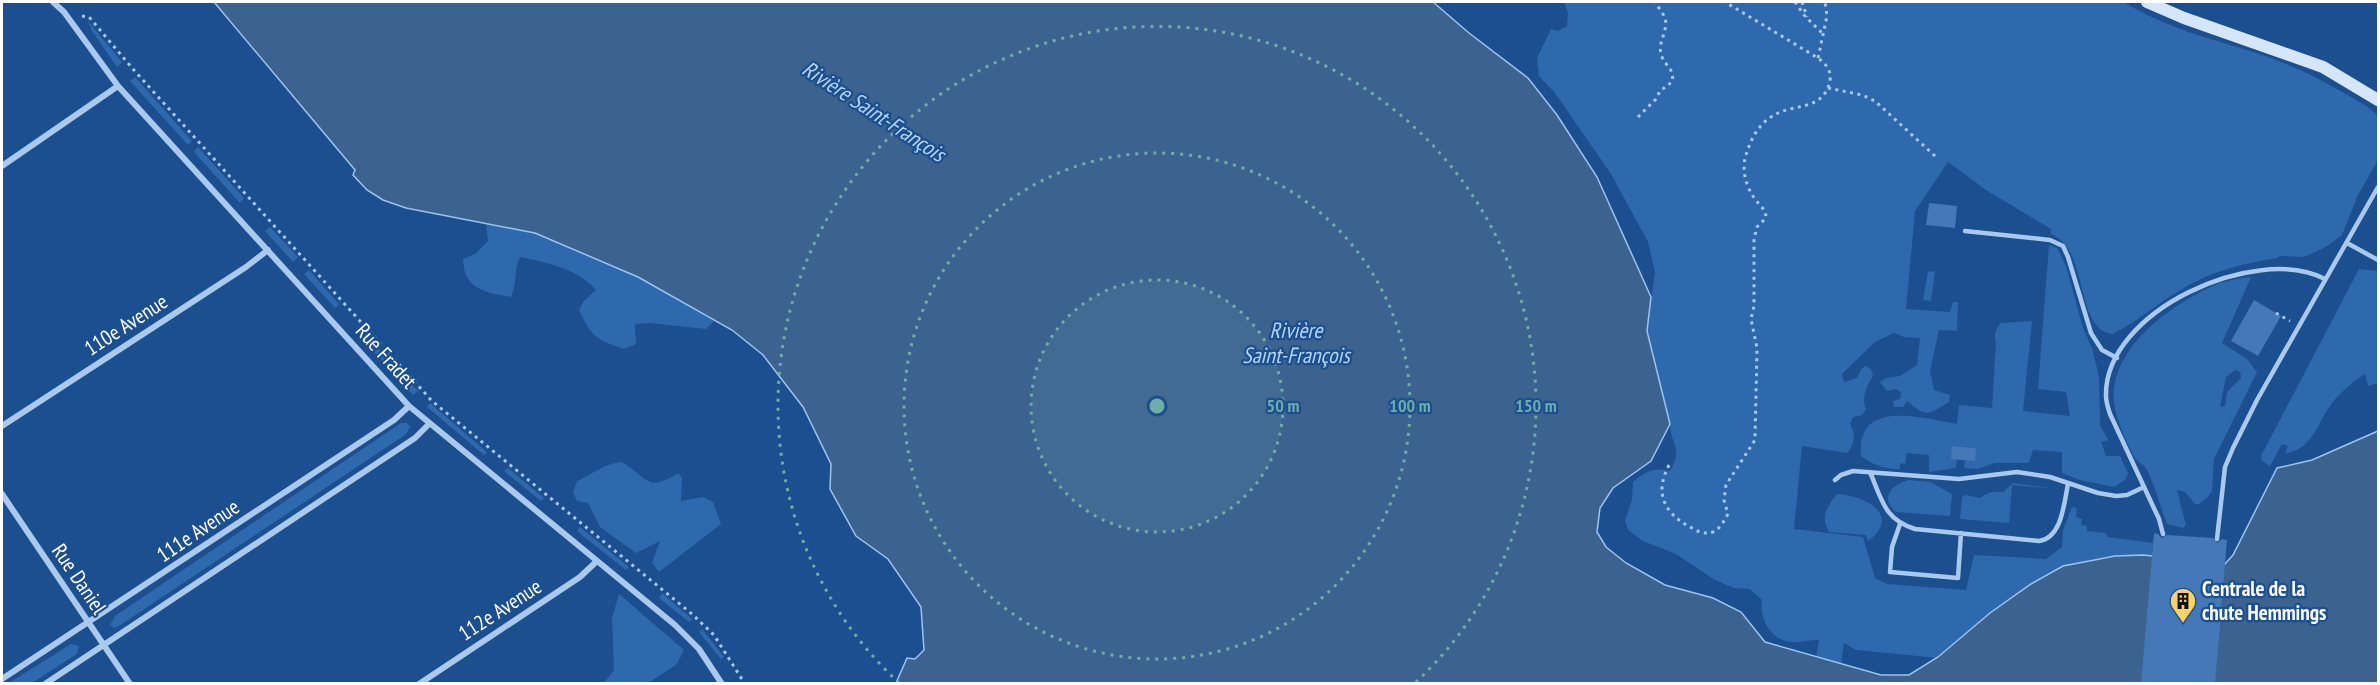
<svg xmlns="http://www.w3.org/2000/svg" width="2380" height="685" font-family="'PT Sans Narrow',sans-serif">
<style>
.green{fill:#2e69ad;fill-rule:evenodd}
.water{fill:#3c6290;stroke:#9cc4f0;stroke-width:1.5}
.building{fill:#4478b7}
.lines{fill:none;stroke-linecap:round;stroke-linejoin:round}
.path{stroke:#a9c9ee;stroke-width:3;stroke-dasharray:3 4.5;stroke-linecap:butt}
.lane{stroke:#a9c9ee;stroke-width:4.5}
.street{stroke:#a9c9ee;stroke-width:6}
.secondary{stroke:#d6e6fa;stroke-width:12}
.ring{fill:none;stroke:#6fada8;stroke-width:3;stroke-dasharray:3 6}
.labels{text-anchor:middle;stroke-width:4.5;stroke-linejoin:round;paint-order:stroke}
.street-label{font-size:21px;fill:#fff;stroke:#1b4f8f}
.poi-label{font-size:21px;font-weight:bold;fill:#fff;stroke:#1b4f8f;text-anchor:start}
.water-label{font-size:22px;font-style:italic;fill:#b5d3f5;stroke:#1b4f8f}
.centre{fill:#6fada8;stroke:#1b4f8f;stroke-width:3}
.ring-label{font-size:18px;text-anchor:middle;font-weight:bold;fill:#6fada8;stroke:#1b4f8f;stroke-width:4.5;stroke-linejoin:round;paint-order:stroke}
</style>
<rect width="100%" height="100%" fill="#1b4f8f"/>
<path class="green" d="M1564,2H2124C2165,28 2210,38 2256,53C2287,63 2316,76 2344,93C2356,100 2370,107 2378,116V160L2358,195L2342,235L2327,246L2311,254L2302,257L2280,256L2277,258C2245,263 2212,271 2184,288C2159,302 2138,321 2113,334C2074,331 2090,249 2051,234V229L1986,190L1948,162L1915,211L1906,309L1950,312L1953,302H1958L1957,331L1939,330L1930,371L1934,390L1950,395L1949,402C1927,415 1927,418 1907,401L1903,407H1894L1893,401L1900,399L1901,392L1896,389L1887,391L1880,382L1886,378L1900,376L1917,365L1920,338L1904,337L1894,333L1875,342L1842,374L1844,382L1857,378L1862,368L1866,366L1871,369L1873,376C1867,385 1861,398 1866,409L1862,415L1853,417L1850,424C1856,435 1855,444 1847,453L1802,446L1794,529L1863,537L1875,578L1887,584L1966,590L1974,555L2046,559L2062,547L2063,530L2072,507L2077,508L2076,517L2082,519L2081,525L2087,526V531L2106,533L2107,537L2153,543L2152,556C2060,547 2003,602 1938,658L1856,650L1844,643L1841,665L1816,658L1819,640C1809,640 1800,643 1791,642C1771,640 1759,619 1762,600L1750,589L1734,588L1715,580L1676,554L1643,541L1628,530L1625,520L1632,500L1633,482C1646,471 1653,467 1670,471C1684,447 1671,447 1670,424L1647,331L1655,272L1648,242L1611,174L1555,93L1539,76L1537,58L1551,29L1558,31L1567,26L1568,13Z
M88,21L122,62L117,67L92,31Z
M135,77L192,141L188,145L130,81Z
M198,147L244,198L240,203L194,152Z
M486,223L535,233L638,277L714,321L706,329L650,323L635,324L636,344L624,349C596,339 592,338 579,310L583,302L596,290C579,269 545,262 520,257C513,273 518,281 511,297C485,292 464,290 463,259L475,254L488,241Z
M270,227L298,257L293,262L265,231Z
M2049,245L2057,248L2066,266L2083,328L2092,348L2099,377L2100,425L2108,440L2101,442L2106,456H2120L2128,473L2125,480L2114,487L2080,480L2062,473V452L2033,450L2029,463H1995L1977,469L1964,468L1965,460L1976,448L1953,446L1957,459L1956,468L1929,472V455L1907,453L1905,464L1900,463V469C1887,470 1871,464 1861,456C1856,398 1922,418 1957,424L1959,405L1992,408L1996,343C1994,334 1995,330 2001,323L2032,321L2023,411L2070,416L2066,392L2038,389Z
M2359,269L2378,271V383L2368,386L2365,374C2350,384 2338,394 2328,409C2316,428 2310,451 2285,453L2288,446L2282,444L2270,466L2262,461L2261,456Z
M309,270L339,304L335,308L304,274Z
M1935,271L1931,301L1923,300L1928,272Z
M2251,277L2222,343L2247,359L2257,372L2214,459L2212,491L2207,498L2199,504H2195L2185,492L2177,490L2186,525L2183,528L2167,524C2160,506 2155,485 2146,468C2143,464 2139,463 2136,459C2128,448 2116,417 2114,403C2108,348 2175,301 2220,283C2230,280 2241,278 2251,277ZM2235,370L2240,372L2241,378L2227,392L2225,406L2220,407L2226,377Z
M368,336L390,361L386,365L363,340Z
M398,370L418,391L413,395L394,373Z
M430,403L487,452L484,455L427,407Z
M401,423H407L410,427L405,435L119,626L114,628L110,625L115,616L137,601Z
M622,462C648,478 647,493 678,473L682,478L681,501L703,497L713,502L721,524L659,572L652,563L660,541L636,553L600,527L588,503L577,501L573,493L577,481C595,473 601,465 622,462Z
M508,468L544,498L541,501L504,471Z
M1909,480L1930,482L1952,494L1950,516L1896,512C1878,497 1893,484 1909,480Z
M2013,483L2056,489L2012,485L2009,523L1960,519L1962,497L1966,495L1980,498C1988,492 1993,491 2003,492Z
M1837,494C1864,495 1903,515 1868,541L1866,535L1829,532C1820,516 1827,507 1837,494Z
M580,527L629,567L626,570L577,531Z
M662,593L692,619L689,622L659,598Z
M619,594L684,650L676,665L648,683H604L614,670L612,619Z
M702,629L724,657L721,659L699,632Z
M71,644L79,646L77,654L32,683H9Z"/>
<path class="water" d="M214,2H1433L1469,33L1528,78L1557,115L1597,177L1651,297L1647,331L1670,424L1651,461L1613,488L1600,508L1597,532L1606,547L1626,563L1665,585L1713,598L1741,612L1765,642L1881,675H1909L1938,657L1990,613L2031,584L2063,566L2115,556L2143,555L2225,564L2233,555L2277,468L2312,460L2378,431V683H896L907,658L915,659L924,650L921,607L888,559L856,536L830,489L831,464L803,407L763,355L732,330L638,277L535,233L406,208L383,200L367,190L353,175L355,170Z"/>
<path class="building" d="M1929,203L1957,206L1955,228L1926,225Z
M2254,300L2281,316L2258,356L2231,341Z
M1952,446L1976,448L1975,461L1951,459Z
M2154,533L2158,534L2162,538L2167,535L2213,538L2217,543L2222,539L2227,540L2215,684H2141Z"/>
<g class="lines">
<path class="path" d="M1795,2L1804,15L1823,34
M1802,2L1807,17
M82,16L89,17L133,69L432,401L692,614L714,635L745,684
M1818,58L1827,16L1825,2
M1828,88L1862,95L1875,101L1935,156
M1638,117L1656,99L1660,91L1672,82C1675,69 1666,67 1662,57C1656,43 1669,31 1665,18C1663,13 1658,7 1655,2
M2276,313L2290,321
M1669,465C1654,493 1664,513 1690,527C1697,531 1704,535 1713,532C1720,529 1724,521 1728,514L1724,500L1726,485L1755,440L1757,348L1751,319L1754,306V239L1757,227L1766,218C1766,209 1760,206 1755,199C1746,187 1741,169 1746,155C1750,141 1758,125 1771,117C1790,103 1820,112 1829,85C1833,72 1827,65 1818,58L1725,2"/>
<path class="lane" d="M1965,231L2050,240L2063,246L2068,257L2091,333L2102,350L2117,358
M2347,243L2378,260
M1870,472C1882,500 1884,519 1915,529L2039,541C2062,538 2064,503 2068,484
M1835,480L1841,475L1853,471L1959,479L2017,472L2050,477L2098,493L2116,496L2127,495L2144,487
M1900,524L1892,547L1890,572L1958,578L1961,533
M2163,534L2159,519L2110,414C2108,408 2106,402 2106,396C2104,311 2256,243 2325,279
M2217,539L2225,467L2233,448L2257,400L2378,187"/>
<path class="street" d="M53,2L64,12L118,86L409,406L675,625L699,649L722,684
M2,166L118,86
M2,426L246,267L268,250
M2,494L130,684
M2,679L394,420L409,406
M45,684L415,438L429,424
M419,684L580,577L597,561"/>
<path class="secondary" d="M2147,2L2184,18L2323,67L2378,100"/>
</g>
<circle cx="1157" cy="406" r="126" fill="#6fada8" fill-opacity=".12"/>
<g class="ring">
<circle cx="1157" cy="406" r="126"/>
<circle cx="1157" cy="406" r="253"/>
<path d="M899 683A379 379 0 1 1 1415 683"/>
</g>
<defs>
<g id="building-pin" transform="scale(1.35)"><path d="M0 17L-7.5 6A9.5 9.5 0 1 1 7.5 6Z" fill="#ffd166" stroke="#1b4f8f"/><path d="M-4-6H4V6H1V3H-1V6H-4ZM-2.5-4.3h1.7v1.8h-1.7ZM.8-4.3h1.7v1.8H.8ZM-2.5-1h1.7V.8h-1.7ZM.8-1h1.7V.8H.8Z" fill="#111"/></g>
</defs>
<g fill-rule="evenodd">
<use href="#building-pin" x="2183" y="601"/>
</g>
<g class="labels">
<g class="street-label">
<text transform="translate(126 325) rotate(-33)" y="7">110e Avenue</text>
<text transform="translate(386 356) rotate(48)" y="7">Rue Fradet</text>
<text transform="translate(198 531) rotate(-34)" y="7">111e Avenue</text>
<text transform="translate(79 579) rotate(56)" y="7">Rue Daniel</text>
<text transform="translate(500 610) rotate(-33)" y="7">112e Avenue</text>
</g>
<g class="poi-label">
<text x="2202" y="596">Centrale de la<tspan x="2202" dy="24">chute Hemmings</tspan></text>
</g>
<g class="water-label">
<text transform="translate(874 111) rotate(33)" y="8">Rivière Saint-François</text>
<text x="1296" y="338">Rivière<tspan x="1296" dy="25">Saint-François</tspan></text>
</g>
</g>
<circle cx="1157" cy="406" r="9" class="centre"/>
<g class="ring-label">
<text x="1283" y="412">50 m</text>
<text x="1410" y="412">100 m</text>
<text x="1536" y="412">150 m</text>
</g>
<rect width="2380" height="685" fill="none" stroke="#ffffff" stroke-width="6"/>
</svg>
